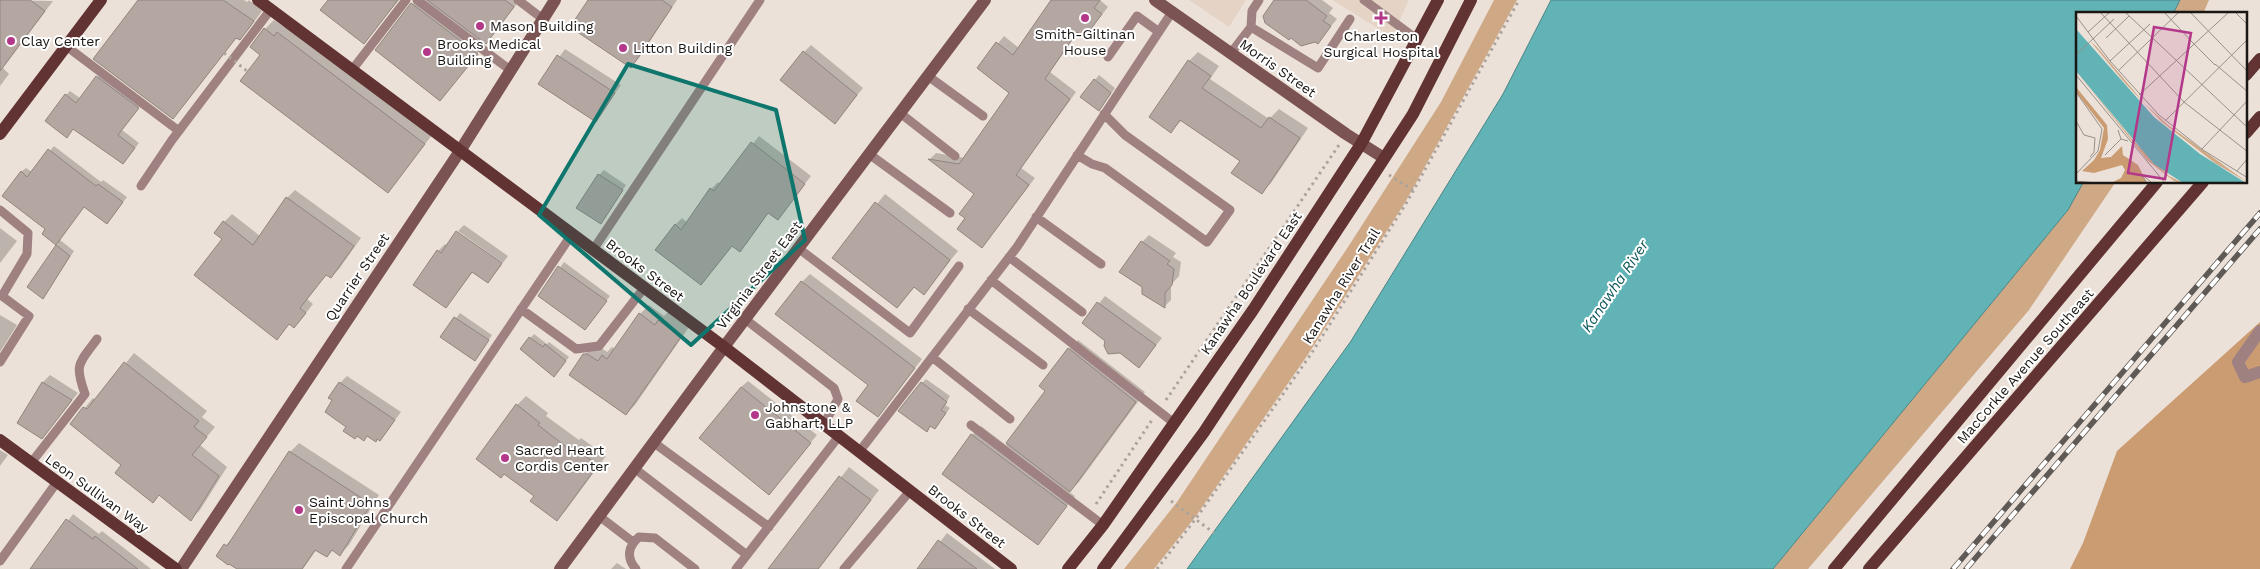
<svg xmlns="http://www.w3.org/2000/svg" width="2260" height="569" font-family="'Work Sans',sans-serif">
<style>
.built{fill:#e5d4c6}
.green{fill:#cfa986}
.forest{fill:#cb9c72}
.water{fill:#61b3b6;stroke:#4b8485}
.shadow{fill:#0003}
.building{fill:#b4a7a2;stroke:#918580}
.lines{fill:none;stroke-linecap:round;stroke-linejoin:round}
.path{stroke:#aca39c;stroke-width:3;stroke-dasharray:2.5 4;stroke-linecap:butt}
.lane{stroke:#9f8181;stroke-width:9}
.street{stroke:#9f8181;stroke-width:12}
.secondary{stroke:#7c5353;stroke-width:12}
.primary{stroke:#613333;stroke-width:12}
.rail-casing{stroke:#5f5a55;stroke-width:5.5}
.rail{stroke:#fff;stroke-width:4;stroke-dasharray:11;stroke-linecap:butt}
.path-bridge{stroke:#aca39c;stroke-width:3;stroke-dasharray:2.5 4;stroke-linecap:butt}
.marked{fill:#0f766e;fill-opacity:0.2;stroke:#0f766e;stroke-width:4;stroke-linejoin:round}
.poi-dot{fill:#b3388a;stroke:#fff;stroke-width:2}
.labels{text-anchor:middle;stroke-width:4;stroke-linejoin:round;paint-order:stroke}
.poi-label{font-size:14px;fill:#191613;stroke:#fff;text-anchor:start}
.street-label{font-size:14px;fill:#191613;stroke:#fff}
.water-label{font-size:15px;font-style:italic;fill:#12595c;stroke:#fff}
.inset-road{fill:none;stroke:#989089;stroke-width:1}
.view{fill:#b3388a;fill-opacity:0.15;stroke:#b3388a;stroke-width:2.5}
.inset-edge{fill:none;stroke:#191613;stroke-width:2.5}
</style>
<rect width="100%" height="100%" fill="#ece1d8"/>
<path class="built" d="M1189,0H1246L1229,27Z
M1332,0H1409L1392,37Z"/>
<path class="green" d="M1494,0H1517L1406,201L1309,353L1196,516L1154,569H1124L1177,502L1348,247L1441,102Z
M2180,0H2209L2203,14H2173Z
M2083,183H2115L2029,310L1808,569H1773L2068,210Z"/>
<path class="forest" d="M2260,322V569H2070L2083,543L2117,451Z"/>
<path class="water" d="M1551,0H2180L2173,14H2078V182L2083,183L2068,210L1773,569H1187L1351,341L1503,94Z"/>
<path class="shadow" d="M0,0L53,1L3,68L9,74L0,86Z
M140,0H244L247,2L249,0L262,11L249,29L240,38L237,37L173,117Z
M329,0H399L364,42Z
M416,0H520L440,100L377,50Z
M590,0H677L639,58L631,66Z
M1053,0H1100L1108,7L1085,36L1079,31L1050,72L1076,92L1021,168L1035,178L982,247L967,218L976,194L930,159L936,153L965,158L1010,92L978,68L1004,36L1019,48Z
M1276,0H1322L1333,8L1329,13L1337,19L1318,42Z
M274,20L284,27L287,24L433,134L388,191L262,54L265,29Z
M811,45L863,88L841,115L804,52Z
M565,49L621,85L595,121L540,84Z
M1198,52L1219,66L1210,79L1269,119L1279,109L1308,128L1271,183L1262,192L1241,161L1182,120L1171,131L1189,61Z
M101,73L142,103L122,130L139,143L123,163L66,95L70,91L80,98Z
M1099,75L1115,88L1103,105L1095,80Z
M759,136L811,176L778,219L769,212L747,243L740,250L733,245L701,284L675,225L682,218L688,223L711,189L718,182L721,184Z
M54,146L101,182L103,180L127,197L112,217L84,205L60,240L74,251L47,292L29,287L58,244L44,234L47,229L21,172L26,168L32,172Z
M604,170L626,185L605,218L599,175Z
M295,190L361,238L339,269L331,277L327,274L307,299L313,304L302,318L294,326L290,323L276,338L223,239L224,222L232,214L260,236L287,198Z
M885,194L958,251L924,293L915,286L897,307L834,257Z
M464,225L508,256L503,263L458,231Z
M0,228L17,241L0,263Z
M456,233L502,265L488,282L473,271L446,307L438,251L445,244L447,246Z
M1149,235L1176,253L1173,257L1181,262L1179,276L1171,285V300L1165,306L1142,242Z
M564,262L610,296L585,329L540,296Z
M810,274L922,359L878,415L870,385L802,282Z
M1105,296L1162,338L1139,366L1083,323Z
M649,305L664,316L668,312L689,327L635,405L626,414L584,355L594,346L597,345L607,352L612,347L615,349L640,314Z
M460,313L492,335L479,355L442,337Z
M0,315L17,325L0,352Z
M534,334L547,344L549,342L569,357L558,371L521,349Z
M1078,340L1145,392L1079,482L1069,492L1075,496L1037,544L972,435L981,426L1006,445L1047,391L1069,349Z
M134,353L207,411L202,417L215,427L200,445L227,467L200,510L191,519L71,424L93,398L96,400Z
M50,375L78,393L42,437L19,423L43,382Z
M347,376L401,412L380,440L348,426L334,400L340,383Z
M926,379L950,396L945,405L950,408L939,423L931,425L926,430L922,383Z
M748,381L817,435L769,494L741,387Z
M526,396L548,413L546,416L579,440L581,438L606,456L566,510L557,519L517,405Z
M299,443L379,495L349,545L340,554L333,549L327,556L317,549L303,569H238L217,556L234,536L290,452Z
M0,450L8,455L0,466Z
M849,467L879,490L819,569H777L772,566Z
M73,514L99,534L102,531L151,569H32Z
M947,533L995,569H919Z
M617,563L626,569H611Z"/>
<path class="building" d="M0,0H30L45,11L0,71Z
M138,0H223L254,21L240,40L236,38L173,119L93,59Z
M328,0H398L364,44L320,10Z
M427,0H505L514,7L486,44Z
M588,0H662L672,7L631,68L570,27Z
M1051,0H1100L1094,8L1102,14L1085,37L1077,32L1045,79L1070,99L1016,175L1029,185L982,248L957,229L965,218L959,214L974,194L928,159L959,164L1009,93L977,68L996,42L1013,55Z
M1274,0H1306L1327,16L1323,21L1331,26L1318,44L1315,42L1301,46L1291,38L1289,40L1265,23L1263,16Z
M411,3L478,54L440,101L375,50Z
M264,28L274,36L277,32L425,144L388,193L240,81L260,55L250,47Z
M803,51L857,95L835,124L780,80Z
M557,55L615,93L596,122L538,84Z
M1188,60L1211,76L1202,88L1261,128L1269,117L1300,138L1262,194L1231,173L1240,161L1180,120L1171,133L1149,117Z
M96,76L139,108L118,135L135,148L123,164L73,129L67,138L45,121L65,94L76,103Z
M1094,79L1111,93L1099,111L1080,97Z
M751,142L805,184L778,220L768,213L740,252L732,246L701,285L655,250L675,224L681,230L710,188L714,191Z
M48,149L96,186L98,184L123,202L107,224L84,207L56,245L42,234L45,229L2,196L21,171L27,177Z
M598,174L623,190L601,224L576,208Z
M286,197L354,246L331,278L326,275L300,308L306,313L294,328L289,324L277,340L194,275L222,239L214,233L223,221L253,245Z
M875,202L950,260L924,295L914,287L897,308L832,258Z
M456,231L502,263L488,283L472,272L446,308L413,285L437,250L441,253Z
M1141,241L1170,261L1167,264L1174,269L1172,285L1165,293V308L1142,294V287L1119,272Z
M56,245L70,256L43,299L27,287Z
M558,266L607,301L585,330L538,296Z
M801,281L915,368L878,417L856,401L868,385L775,314Z
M1097,302L1156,345L1139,368L1120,353L1108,354L1104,346L1105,341L1082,323Z
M639,313L655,325L658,320L681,337L626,415L569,375L583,354H587L598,361L602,355L607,359Z
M454,317L489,340L475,361L440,337Z
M529,337L543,347L545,344L566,361L554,377L520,349Z
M1068,348L1136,402L1070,492L1006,443L1045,391L1039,386Z
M124,362L199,421L194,427L207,437L192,455L219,476L191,521L159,495L153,503L115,473L121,465L70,424L83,407L87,409Z
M42,382L72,400L42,439L17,423Z
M339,382L395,420L380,441L377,439L376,442L367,436L364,441L357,436L355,439L343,431L346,427L325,412L332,400L328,398Z
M921,382L947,402L941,410L946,413L935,429L930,426L927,432L898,411Z
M741,387L811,443L769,495L699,438Z
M516,404L540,423L538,425L569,449L571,446L598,465L557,521L530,501L534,496L504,474L501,478L476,459Z
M971,434L1067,506L1038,545L942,474Z
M289,451L371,504L340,556L332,550L327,557L315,550L302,569H237L229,564L228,565L216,556L224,544L227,546Z
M839,476L871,500L818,569H768Z
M66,519L93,539L95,536L138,569H30Z
M938,540L977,569H917Z"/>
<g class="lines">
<path class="path" d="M1389,175L1414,191
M1166,400L1339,145
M1171,501L1214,533
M1096,504L1152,420
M1157,569L1197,517L1311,354L1407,202L1519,0"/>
<path class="lane" d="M417,0L510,70
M518,0L543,19
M1364,0L1418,40
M1251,27L1318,68L1350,19
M66,46L179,131
M1231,53L1251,27L1252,11L1259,0
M1108,57L1137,16L1159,32
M352,70L406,0
M928,76L983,116
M900,113L955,156
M869,154L950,213
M1077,155L1092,164L1105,168L1207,242L1230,210L1125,135L1104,114
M141,186L172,140L271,9
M0,210L28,233L27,254L2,296L29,316L0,362
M1036,217L1101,264
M798,248L910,333L959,266
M593,250L760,0
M1009,257L1082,312
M991,280L1174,423
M521,309L576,349L599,346L644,288
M968,309L1043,365
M745,319L834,388L838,399L824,424
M932,357L1010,419
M971,425L1103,525
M653,442L769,527
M859,452L1017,247L1172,12
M31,463L85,394C74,363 79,364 97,339
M634,468L747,555
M599,516L633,542
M0,561L57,482
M346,569L572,234
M636,569C626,558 628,546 639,537L655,538L695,569
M736,569L839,436
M844,569L910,491"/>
<path class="street" d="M2260,331L2238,362L2245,377L2260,372"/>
<path class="secondary" d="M1155,0L1346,134L1384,158
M181,569L460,151L555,0
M560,569L724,347L985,0"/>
<path class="primary" d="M258,0L724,347L1011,569
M2246,75L2260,59
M2246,133L2260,117
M0,134L101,0
M0,440L176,569
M1068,569L1103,525L1253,310L1361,144L1438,0
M1103,569L1204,432L1378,168L1413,114L1471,0
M1834,569L2157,182
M1869,569L2203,182"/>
<g class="rail-casing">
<path id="rail" d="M1953,569L2260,213
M1966,569L2260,229"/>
</g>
<use href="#rail" class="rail"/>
<path class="path-bridge" d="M224,53L247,71"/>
</g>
<path class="marked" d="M628,64L776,110L805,240L691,345L539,215Z"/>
<g class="poi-dot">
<circle cx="1085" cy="18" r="5"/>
<path d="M1378.5 10.5h5v5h5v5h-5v5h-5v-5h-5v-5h5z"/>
<circle cx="480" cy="26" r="5"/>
<circle cx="11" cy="41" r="5"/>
<circle cx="623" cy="48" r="5"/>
<circle cx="427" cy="52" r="5"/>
<circle cx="755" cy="415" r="5"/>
<circle cx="505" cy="458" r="5"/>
<circle cx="299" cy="510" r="5"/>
</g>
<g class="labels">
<g class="poi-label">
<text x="490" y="31">Mason Building</text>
<text x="1085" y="39" text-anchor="middle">Smith-Giltinan<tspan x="1085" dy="16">House</tspan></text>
<text x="1381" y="41" text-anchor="middle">Charleston<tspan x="1381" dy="16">Surgical Hospital</tspan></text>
<text x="21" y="46">Clay Center</text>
<text x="437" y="49">Brooks Medical<tspan x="437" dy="16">Building</tspan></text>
<text x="633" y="53">Litton Building</text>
<text x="765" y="412">Johnstone &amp;<tspan x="765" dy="16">Gabhart, LLP</tspan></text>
<text x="515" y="455">Sacred Heart<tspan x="515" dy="16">Cordis Center</tspan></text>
<text x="309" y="507">Saint Johns<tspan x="309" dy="16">Episcopal Church</tspan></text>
</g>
<g class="street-label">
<text transform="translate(1278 68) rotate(35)" y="5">Morris Street</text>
<text transform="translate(645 270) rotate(37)" y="5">Brooks Street</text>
<text transform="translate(759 275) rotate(-53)" y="5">Virginia Street East</text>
<text transform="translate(357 277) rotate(-56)" y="5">Quarrier Street</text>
<text transform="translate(1251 283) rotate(-56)" y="5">Kanawha Boulevard East</text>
<text transform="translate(1341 286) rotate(-58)" y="5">Kanawha River Trail</text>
<text transform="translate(2025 366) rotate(-49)" y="5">MacCorkle Avenue Southeast</text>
<text transform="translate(97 493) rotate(36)" y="5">Leon Sullivan Way</text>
<text transform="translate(967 516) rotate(38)" y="5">Brooks Street</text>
</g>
<g class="water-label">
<text transform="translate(1615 286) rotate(-56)" y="5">Kanawha River</text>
</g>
</g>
<g transform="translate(2076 12)">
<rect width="171" height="171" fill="#ece1d8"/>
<path d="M15,30L20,34L69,92L92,113L171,170L139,151L86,110L49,71ZM0,59L56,127L93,164L107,171L98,169L72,149Z" fill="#cfa986"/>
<path d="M0,75L31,113L32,127L25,146L35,145L46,134L47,143L62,153L71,171H35L45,166L49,158L46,153L18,161L6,159L18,148L24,138L28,116L0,80Z" fill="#cb9c72"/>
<path d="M0,17L78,105L124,142L170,171H107L78,152L0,59Z" fill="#61b3b6"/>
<path class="inset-road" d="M24,0L108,90L172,140M49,0L172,116M88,0L118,32M114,0L172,60M159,0L172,13M0,4L34,49L83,103L127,138L172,166M12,20L34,0M30,26L53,4M118,32L139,53M0,43L38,7M34,49L74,12M139,52L172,80M42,59L103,0M0,63L89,171M0,80L26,117L22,139L0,162M63,83L153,0M0,109L8,123L19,126L18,140L14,145M89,109L172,27M42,118L45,127L52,129M126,137L172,88M29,143L45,127M161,159L172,146M0,169L20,171M71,171L65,162L75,170"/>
<path class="view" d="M78,15L115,21L89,167L52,161Z"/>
<rect width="171" height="171" class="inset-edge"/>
</g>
</svg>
